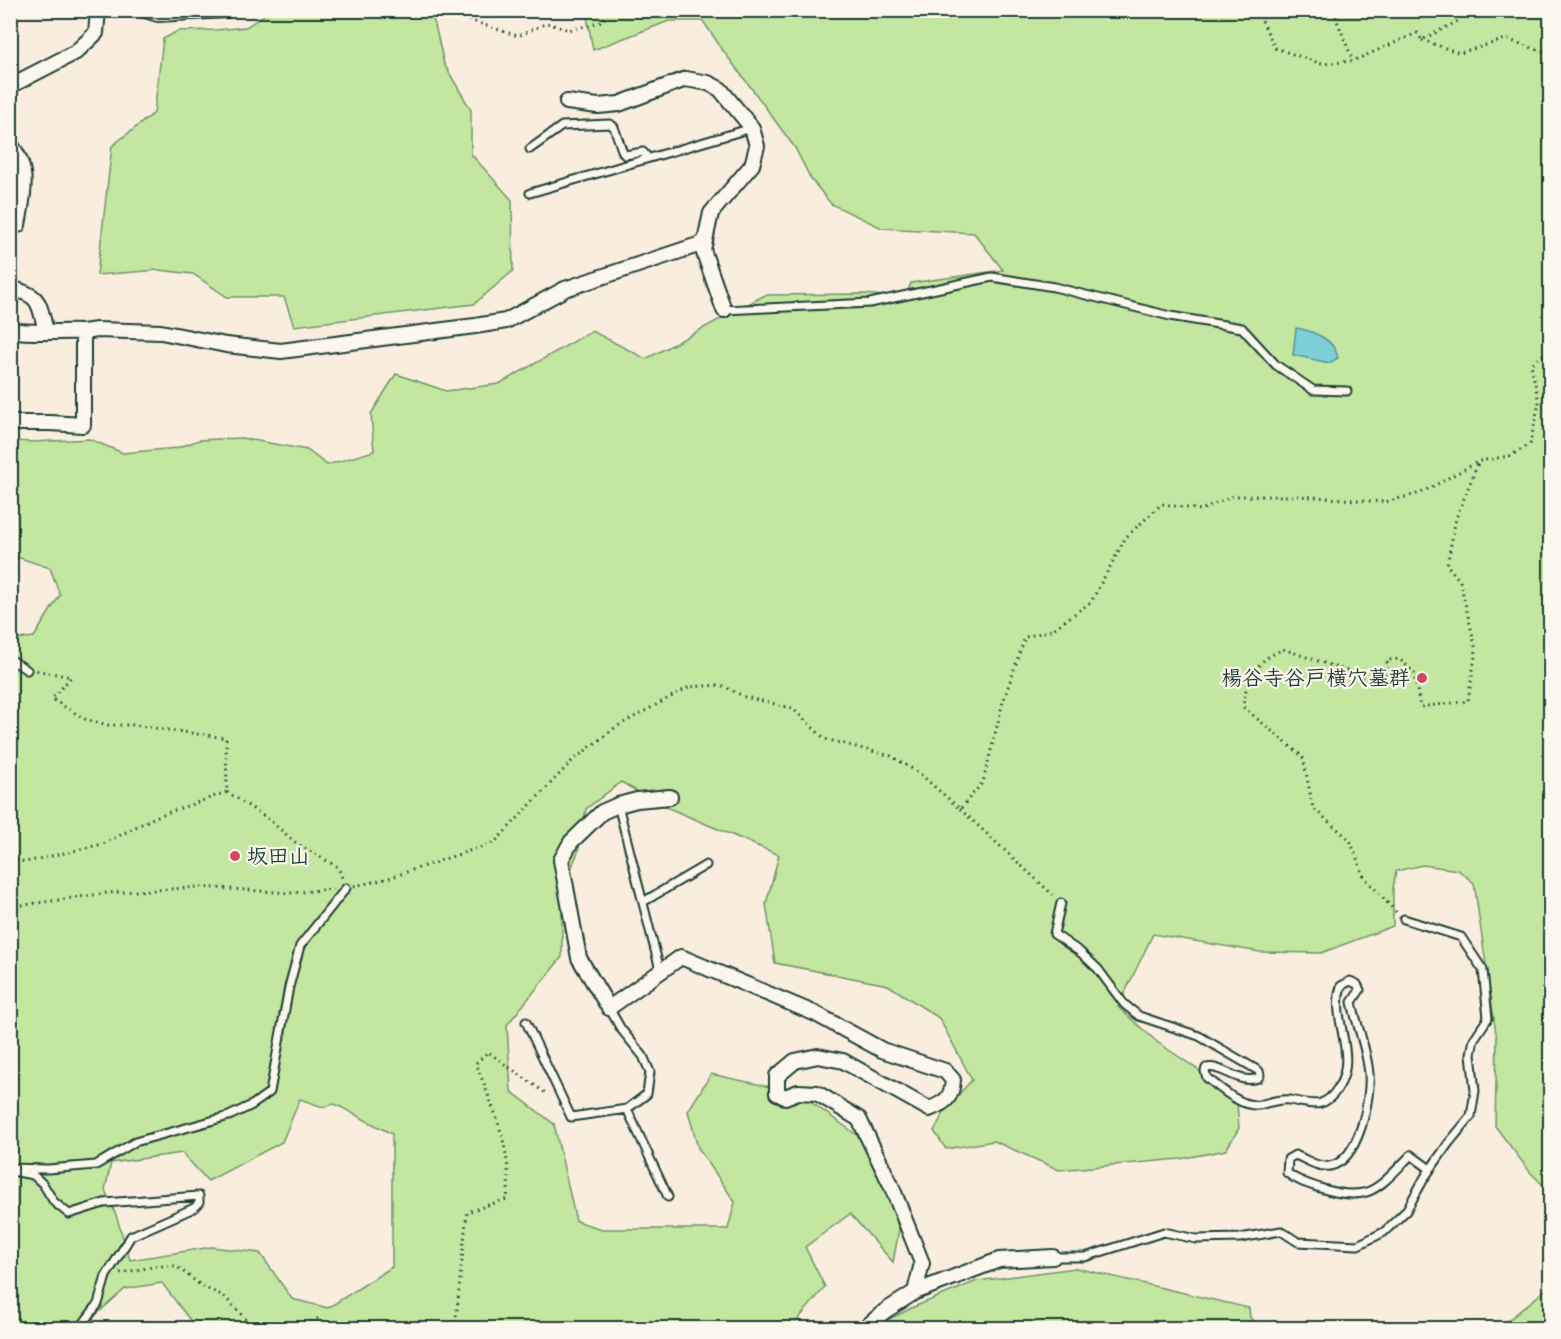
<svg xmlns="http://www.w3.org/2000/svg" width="1561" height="1339" font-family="'Indie Flower','Klee One',sans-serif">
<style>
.green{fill:#c3e7a1;stroke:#71926a;stroke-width:1.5;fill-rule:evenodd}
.water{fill:#7dced6;stroke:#579495;stroke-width:1.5}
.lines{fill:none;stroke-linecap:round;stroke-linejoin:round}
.service-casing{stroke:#1f3d34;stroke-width:11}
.minor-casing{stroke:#1f3d34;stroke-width:18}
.path{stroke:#1f3d34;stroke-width:3;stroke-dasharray:1.5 4.5;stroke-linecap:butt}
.service{stroke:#fbf7ec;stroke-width:7}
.minor{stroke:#fbf7ec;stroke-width:14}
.poi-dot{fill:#d1495b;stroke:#fbf7ec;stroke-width:2}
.labels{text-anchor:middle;stroke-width:4.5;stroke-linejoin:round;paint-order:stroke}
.poi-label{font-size:21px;font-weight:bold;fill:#1f3d34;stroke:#fbf7ec;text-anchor:end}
</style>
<rect width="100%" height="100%" fill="#f9eedd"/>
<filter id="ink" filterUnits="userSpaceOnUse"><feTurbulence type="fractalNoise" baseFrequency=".0167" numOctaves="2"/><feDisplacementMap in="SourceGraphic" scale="12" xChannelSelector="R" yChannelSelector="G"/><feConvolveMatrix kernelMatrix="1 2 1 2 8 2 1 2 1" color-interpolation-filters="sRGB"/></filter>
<g filter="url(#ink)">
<path class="green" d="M270,11H429L435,25L444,64L471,110V154L512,200L513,271L474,304L294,326L284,297H227L193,274L159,270L97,275L112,146L154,113L163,39L178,31L216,30L246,27Z
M586,11H1550V1192L1530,1172L1495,1126L1497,1040L1474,883L1458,870L1423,865L1396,871L1393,887V926L1321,953L1260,952L1153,934L1118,1007L1157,1042L1212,1079L1237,1102L1239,1128L1226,1150L1180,1159L1059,1170L994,1141L946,1149L934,1131L947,1107L972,1080L939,1018L888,985L775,963L766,904L779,855L659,804L621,782L586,809L578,852L562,891V957L507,1025L511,1091L554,1124L576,1221L602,1229H728L735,1202L698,1148L688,1111L711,1074L798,1093L857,1135L883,1172L893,1202L899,1230L893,1262L850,1214L805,1247L825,1287L791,1328H196L162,1283L125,1289L81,1328H11V640L34,637L60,595L50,568L11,555V441L34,442L89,439L123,453L177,448L199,440L241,438L307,450L327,465L374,451L371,414L396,374L446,391L499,384L592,331L646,359L765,295L864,294L905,298L911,283L1003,270L974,233L882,228L831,204L811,179L795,148L755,93L724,52L703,21H669L593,50ZM300,1099L323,1107L335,1104L392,1134V1267L328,1308L292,1299L260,1253L212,1247L130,1260L116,1215L105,1190L111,1163L182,1153L208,1181L282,1142Z
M1076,1268L1249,1308L1250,1318L1263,1328H877L879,1324L916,1306L977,1281Z
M1550,1286V1328H1499Z"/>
<path class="water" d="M1296,328C1313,331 1335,339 1338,358L1329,363L1293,355Z"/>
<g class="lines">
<g class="service-casing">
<path id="service" d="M530,149L562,126L610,124L614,127L623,153L625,155L643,152L648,158
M530,193L752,128
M724,310L870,303L992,277L1054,287L1170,316L1242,328L1276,365L1313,390L1347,391
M10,659L27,670
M618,805L660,970
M643,902L706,865
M1061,903L1054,934L1080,952L1098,969L1124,1004L1139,1016L1199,1036L1259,1071L1260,1075L1258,1078C1238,1085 1222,1064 1206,1068L1205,1071L1207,1078C1221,1088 1240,1107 1259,1105C1269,1103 1279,1098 1290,1100C1312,1104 1324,1110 1338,1088C1359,1055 1330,1019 1341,986L1350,981L1357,984L1360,990L1352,1002C1357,1027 1367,1049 1369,1074C1371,1099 1359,1161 1330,1166C1318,1168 1306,1159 1295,1155L1288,1159L1287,1173C1297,1181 1308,1184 1320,1188C1370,1204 1378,1188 1411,1155L1430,1169
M526,1022L571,1117L627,1109L647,1094L650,1072L643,1056L621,1029L609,1008
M627,1109L668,1197
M10,1168L48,1169L96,1165L135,1142L229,1116L252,1105L270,1092L289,987L300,946L346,888
M12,1171L33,1175L43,1184L54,1202L69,1214L104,1203L199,1196V1203L194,1208L131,1236L106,1276L98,1304L80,1328
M1053,1257H1085L1164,1232L1196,1239L1240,1238L1281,1231L1298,1242L1358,1245L1384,1232L1406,1211L1425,1177L1448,1144L1471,1116L1475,1091L1471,1054L1474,1039L1488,1018L1483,970L1461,937L1404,919"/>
</g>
<g class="minor-casing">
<path id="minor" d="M145,10L158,14L226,10
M10,86L76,52L96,33L98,10
M567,102L598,106L619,104L686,79L708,83L720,89L752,128L757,146L752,165L711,213L703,250L724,310
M10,144C31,169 23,196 18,225
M10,288C42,296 38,302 46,331
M10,330C34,334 59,331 83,332V425L50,423H10
M83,332L97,330L161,332L226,345L281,351L475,326L506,321L565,289L704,243
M670,797L637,800L618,805L602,812L571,842L561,860L579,958L609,1008L681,957L816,1014L882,1050L945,1071L953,1080C952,1098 945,1103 929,1109L843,1061L818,1056L795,1061L777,1076V1093L785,1097L798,1092L817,1093L859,1119L891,1185L922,1263L915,1292
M865,1328L885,1311L915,1292L999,1260L1053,1257"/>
</g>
<path class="path" d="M465,10L466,19L518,36L547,23L569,30L602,22L609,10
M1257,10L1275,48L1322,64L1353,61L1417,33L1422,40L1458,21L1465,10
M1336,10V18L1353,61
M1547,10L1550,14
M1422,40L1460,53L1506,39L1550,54
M227,792L267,818L296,843L338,867L343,880
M960,809L1053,895
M10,859L26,862L103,844L155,817L227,792L226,738L133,725H108L85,719L52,699L71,677L35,670
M354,886L386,879L495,842L572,761L616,727L689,687L721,685L745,697L792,708L825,739L891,756L919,773L960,809L983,782L1003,702L1025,637L1052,630L1091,602L1126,537L1162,504L1201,510L1233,496H1299L1385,502L1421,493L1479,461
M10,907L107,893L200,887L290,893L333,889
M1396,912L1364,877L1350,840L1313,808L1303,757L1243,707L1248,677L1266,658L1283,649L1356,674L1377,685L1387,673V660L1399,659L1414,672L1420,707L1468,701L1476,650L1460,581L1447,565L1456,518L1479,461L1510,456L1530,444L1539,403L1531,364L1550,350
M120,1273L158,1266H176L203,1287L224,1296L254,1328
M301,1328L319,1318
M455,1328L467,1212L507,1199C514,1151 492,1107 476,1063L488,1052L548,1095"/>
<use href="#service" class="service"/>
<use href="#minor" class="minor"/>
</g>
</g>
<g class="poi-dot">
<circle cx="1422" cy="678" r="6"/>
<circle cx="235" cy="856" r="6"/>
</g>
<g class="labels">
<g class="poi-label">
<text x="1410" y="685">楊谷寺谷戸横穴墓群</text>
<text x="247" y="863" text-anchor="start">坂田山</text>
</g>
</g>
<rect width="1561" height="1339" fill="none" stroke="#fbf7ec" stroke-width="36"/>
<rect x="18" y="18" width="1525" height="1303" fill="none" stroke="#1f3d34" stroke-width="2" filter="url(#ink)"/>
</svg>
